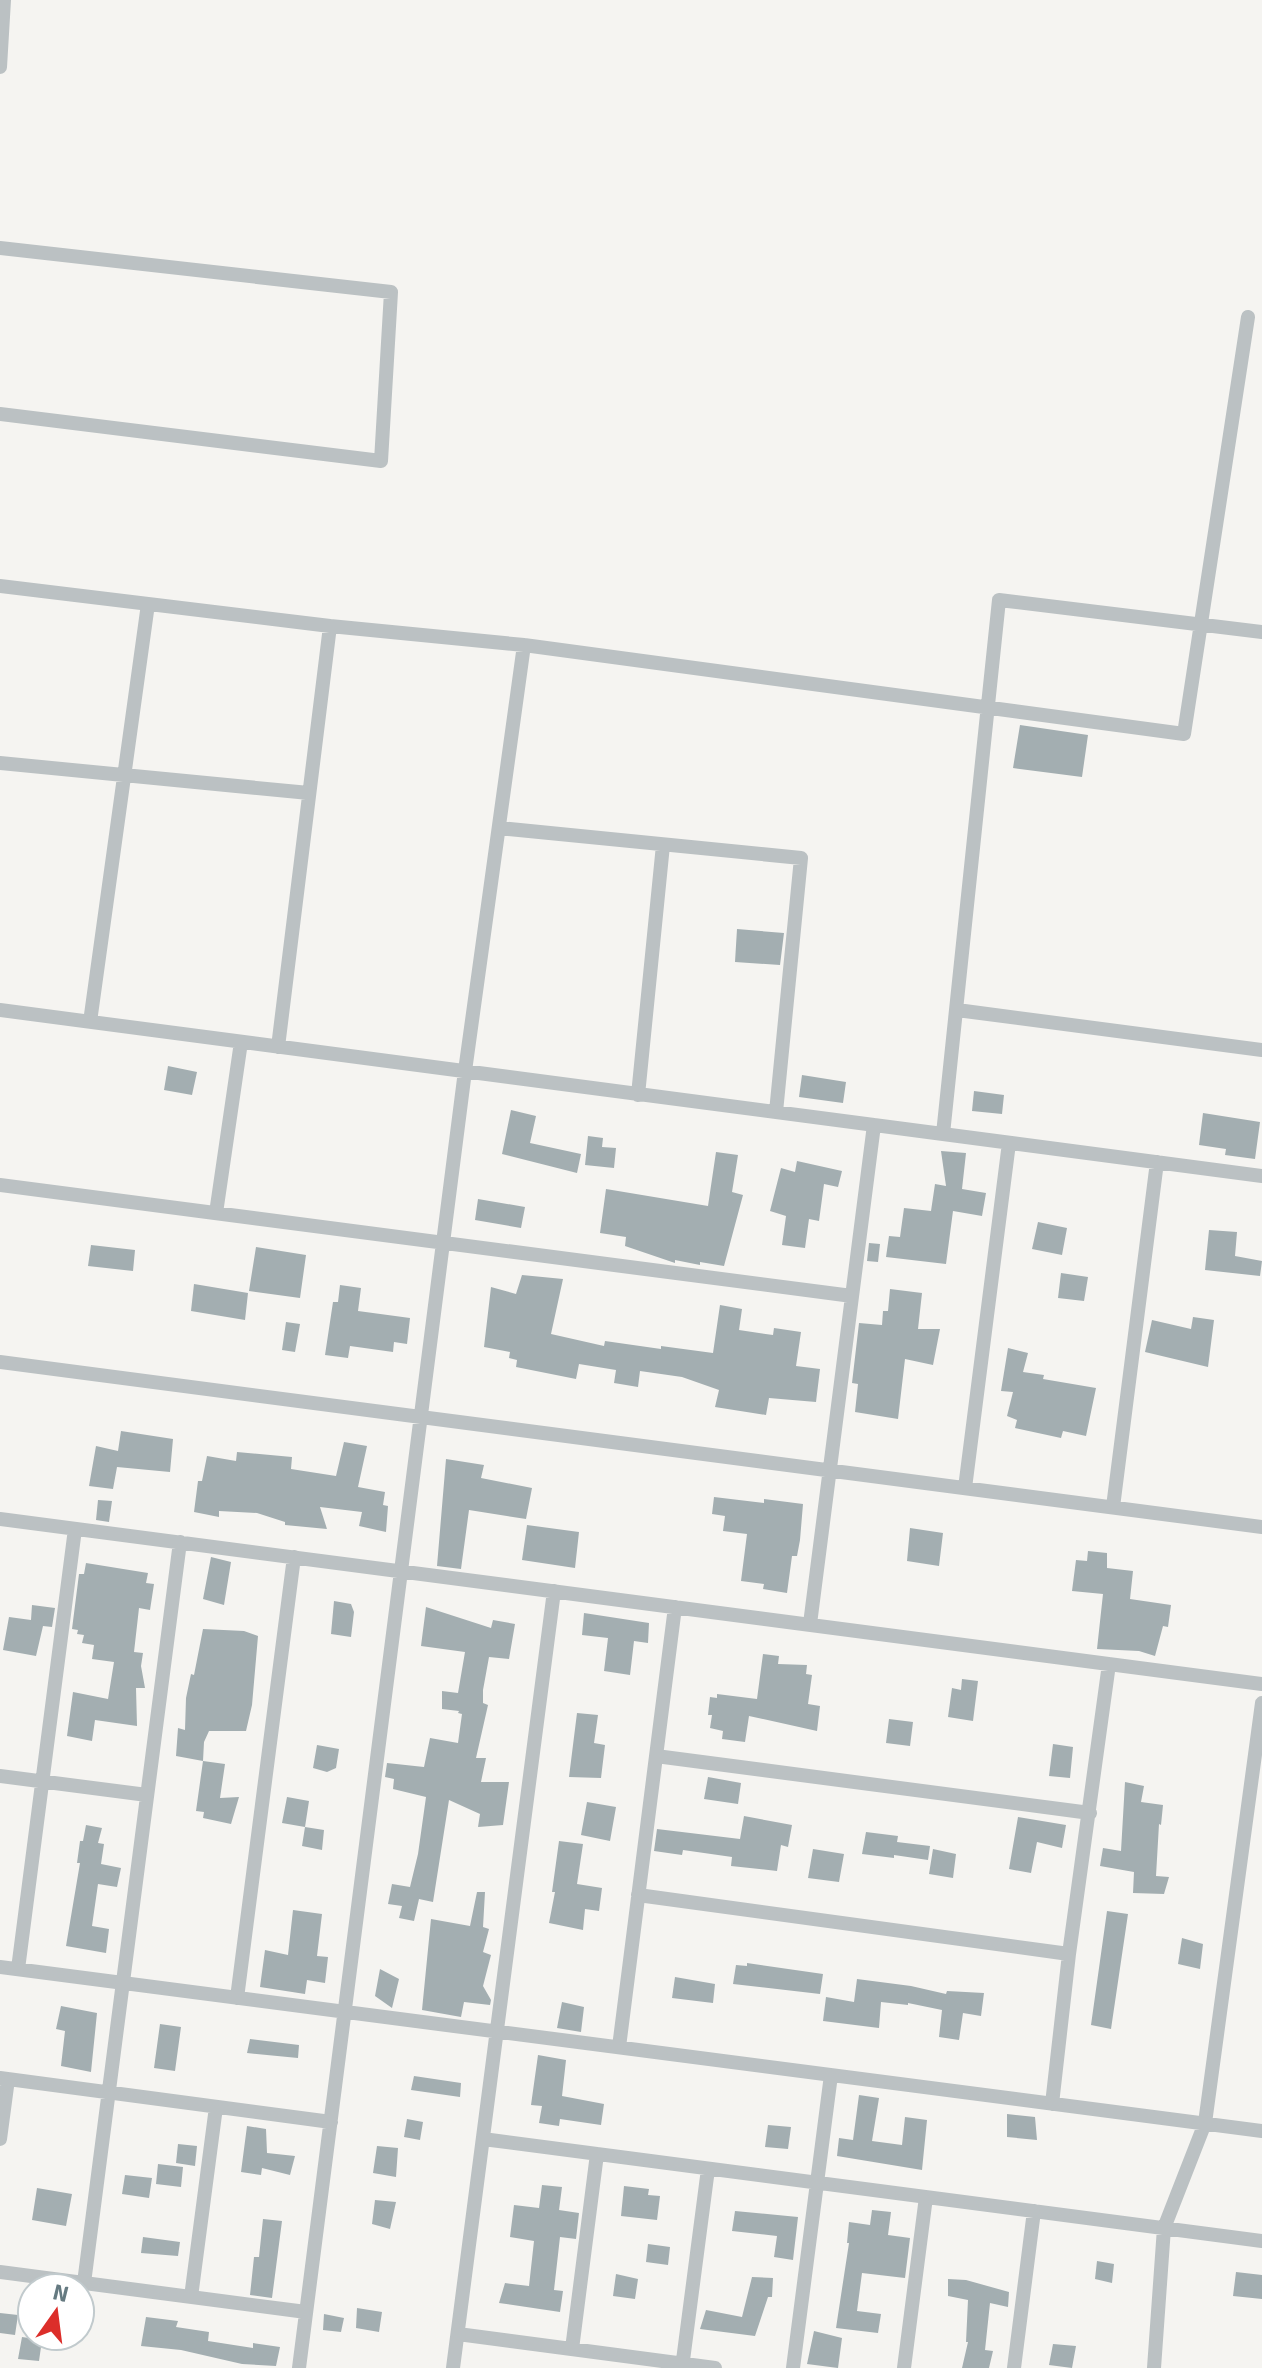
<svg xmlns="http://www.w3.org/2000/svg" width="1262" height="2368" font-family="Signika,sans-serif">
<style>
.building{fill:#a3aeb1}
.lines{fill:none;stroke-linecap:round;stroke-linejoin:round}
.minor{stroke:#bbc1c3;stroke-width:14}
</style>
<rect width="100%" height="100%" fill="#f5f4f1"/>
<path class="building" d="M1020,725L1088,735L1082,777L1013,768Z
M737,929L784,933L780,965L735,962Z
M168,1066L197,1072L192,1095L164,1090Z
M802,1075L846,1082L843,1103L799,1097Z
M974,1091L1004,1095L1002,1114L972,1111Z
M511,1110L536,1116L530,1143L581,1154L577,1173L502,1154Z
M1203,1113L1260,1122L1255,1159L1225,1155L1226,1149L1199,1145Z
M588,1136L603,1138L602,1147L616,1148L614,1168L585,1165Z
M941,1151L966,1153L962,1189L986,1193L982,1216L953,1211L946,1264L886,1257L889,1236L900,1237L904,1208L931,1211L935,1184L946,1186Z
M716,1152L738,1155L732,1192L743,1195L724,1266L700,1262V1265L675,1260V1263L625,1246L626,1237L600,1233L606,1189L708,1206Z
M797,1161L842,1171L838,1187L824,1184L819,1221L809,1219L805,1248L782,1245L786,1216L770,1211L781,1168L795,1172Z
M478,1199L525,1207L521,1228L475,1220Z
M1038,1222L1067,1228L1062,1255L1032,1249Z
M1209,1230L1237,1232L1235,1256L1262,1261L1260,1276L1205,1270Z
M869,1243L880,1244L878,1262L867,1261Z
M91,1245L135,1250L133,1271L88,1266Z
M256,1247L306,1255L300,1298L249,1291Z
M1061,1273L1088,1277L1084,1301L1058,1298Z
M522,1275L563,1279L551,1334L604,1346L605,1341L661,1349V1346L713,1353L720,1305L742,1309L739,1330L773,1335L774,1328L801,1332L796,1366L820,1369L816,1402L769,1398L766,1415L715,1407L719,1390L682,1377L640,1371L638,1387L614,1383L616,1370L579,1364L576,1379L516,1367L517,1360L509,1358L510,1352L484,1347L491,1287L516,1294Z
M194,1284L248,1293L245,1320L191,1311Z
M340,1285L361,1288L358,1311L410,1318L407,1344L394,1342L393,1352L350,1346L348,1358L325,1355L333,1302H338Z
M890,1289L922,1293L918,1329H940L933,1365L905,1359L898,1419L855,1412L858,1384L852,1383L859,1323L882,1325L883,1311H888Z
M1193,1317L1214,1320L1208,1367L1145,1352L1152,1320L1191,1329Z
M286,1322L300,1324L295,1352L282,1350Z
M1008,1348L1028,1353L1023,1372L1044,1375L1043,1379L1096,1388L1086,1436L1063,1431L1061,1438L1015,1428L1017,1420L1007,1416L1013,1392L1001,1391Z
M121,1431L173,1439L170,1472L117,1467L113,1489L89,1486L96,1446L118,1451Z
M344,1442L367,1446L358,1487L385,1492L383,1505L388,1506L386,1532L359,1526L362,1512L320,1507L327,1529L285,1525V1522L257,1513L219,1511V1517L194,1512L198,1481H202L207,1456L236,1461L237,1452L292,1457L291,1469L336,1476Z
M446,1459L484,1465L481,1478L532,1488L526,1519L469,1510L461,1569L437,1566Z
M714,1497L764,1503V1499L803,1504L800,1540L797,1556H792L787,1593L763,1589L764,1584L741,1581L747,1534L723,1531L725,1516L712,1514Z
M98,1500L112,1501L109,1522L96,1520Z
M527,1525L579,1532L575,1568L522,1560Z
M910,1528L943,1533L939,1566L907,1561Z
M1088,1551L1107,1553V1568L1133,1571L1130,1599L1171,1605L1168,1627L1163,1626L1155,1656L1139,1651L1097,1649L1103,1594L1072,1591L1076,1560L1087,1561Z
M211,1557L231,1562L224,1605L203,1599Z
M86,1563L148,1573L146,1583L154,1584L150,1610L139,1608L134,1652L143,1653L141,1666L145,1688H136L137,1726L95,1720L92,1741L67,1736L73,1692L108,1699L114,1662L92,1659L94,1645L82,1643L84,1635L77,1634L78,1630L72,1629L79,1574H84Z
M334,1601L351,1604L354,1612L351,1637L331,1634Z
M32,1605L55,1608L52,1627L43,1626L36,1656L3,1650L9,1617L31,1620Z
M426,1607L491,1628L493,1620L515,1624L509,1659L489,1657L483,1690V1703L488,1705L476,1758H486L481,1782H509L503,1825L478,1827L480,1814L449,1800L433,1902L419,1899L414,1921L399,1918L402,1906L388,1904L392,1884L410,1887L418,1854L426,1797L393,1789L394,1779L385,1777L387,1763L424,1767L430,1738L458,1743L462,1714L458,1713L459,1711L442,1709V1691L458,1693L465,1652L421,1646Z
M584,1613L649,1623L648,1643L634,1641L630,1675L604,1671L608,1638L582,1635Z
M203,1629L244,1631L258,1636L252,1705L246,1731H209L204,1742L203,1761L176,1756L178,1728L185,1730L186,1698L191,1674L194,1675Z
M763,1654L779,1656L778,1664L807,1665L806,1674L812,1675L808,1704L820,1706L817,1731L749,1716L745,1742L722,1739L723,1731L710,1728L712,1715H708L710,1697L717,1698V1694L757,1699Z
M962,1679L978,1681L973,1721L948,1717L952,1688L961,1690Z
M577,1713L598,1715L594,1743L605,1745L601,1778L569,1777Z
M889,1719L913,1722L910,1746L886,1743Z
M1053,1744L1073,1747L1070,1778L1049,1776Z
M317,1745L339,1749L336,1768L327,1772L313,1768Z
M203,1761L225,1764L220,1798L239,1797L231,1824L203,1818L204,1812L196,1811Z
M708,1777L741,1783L738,1804L704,1799Z
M1125,1782L1144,1786L1141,1802L1163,1805L1161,1825L1159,1824L1156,1876L1169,1877L1164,1894L1133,1893L1134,1872L1100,1866L1103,1848L1121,1851Z
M287,1797L309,1801L305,1827L282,1823Z
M587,1802L616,1807L610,1841L581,1835Z
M744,1816L792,1825L788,1847L781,1845L777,1871L731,1866L732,1857L683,1850L682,1855L654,1851L657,1829L740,1839Z
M1018,1817L1066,1825L1062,1848L1037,1842L1031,1873L1009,1869Z
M86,1825L102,1828L98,1843L104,1844L101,1864L121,1868L117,1887L98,1884L92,1926L109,1929L106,1953L66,1946L80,1863H77L80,1841H83Z
M305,1827L324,1830L322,1850L302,1846Z
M866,1832L898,1836L897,1842L930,1846L928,1860L894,1855V1858L862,1854Z
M559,1841L583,1844L577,1884L602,1888L599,1911L585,1909L583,1930L549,1923L555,1892H552Z
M813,1849L844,1854L839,1882L808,1878Z
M933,1849L956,1854L953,1878L929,1874Z
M477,1892H485L483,1927L489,1929L483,1952L491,1955L483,1986L491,2000L490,2005L464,2002L461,2017L422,2010L431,1919L470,1926Z
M293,1910L322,1914L317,1956L328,1957L325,1983L307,1980L305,1994L260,1987L265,1950L288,1955Z
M1107,1911L1128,1914L1111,2029L1091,2025Z
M1182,1938L1203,1944L1200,1969L1178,1964Z
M747,1963L823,1974L820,1994L733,1984L736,1965L747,1966Z
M380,1969L399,1979L392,2008L375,1996Z
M675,1977L715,1984L713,2003L672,1998Z
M857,1979L911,1986L946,1994L947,1991L984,1993L981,2016L963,2013L959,2040L939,2037L942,2010L908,2003V2005L881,2002L879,2028L823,2021L826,1997L854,2002Z
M562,2002L584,2007L581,2032L557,2028Z
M61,2006L97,2013L91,2072L61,2066L65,2031L56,2029Z
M160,2024L181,2027L175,2071L154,2068Z
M250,2039L299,2045L298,2058L247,2053Z
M538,2055L566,2060L562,2096L604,2104L601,2125L560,2119L559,2126L539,2123L542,2106L531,2105Z
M414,2076L461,2083L460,2097L411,2090Z
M859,2095L879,2098L872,2141L902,2145L905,2117L927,2120L922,2170L837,2156L839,2138L853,2140Z
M1007,2114L1035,2117L1037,2140L1007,2137Z
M407,2119L423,2122L420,2140L404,2137Z
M768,2125L791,2127L788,2149L765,2147Z
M247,2126L266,2129L267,2153L295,2156L290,2175L262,2168L261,2175L241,2172Z
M178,2144L197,2146L195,2166L176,2163Z
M377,2146L398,2148L396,2177L373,2173Z
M158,2164L183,2167L181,2187L156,2184Z
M125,2175L152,2178L149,2198L122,2194Z
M542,2185L562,2187L559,2210L579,2213L576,2239L560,2237L554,2290L563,2291L560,2312L499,2303L505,2283L529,2286L534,2241L510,2237L514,2205L539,2208Z
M624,2186L649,2189L648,2195L660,2196L657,2220L621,2216Z
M37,2188L72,2194L66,2226L32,2220Z
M375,2200L396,2202L390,2229L372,2224Z
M872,2210L891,2212L888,2235L910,2238L905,2278L862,2273L857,2311L881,2314L878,2333L836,2328L849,2243H847L849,2222L870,2225Z
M735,2211L798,2217L793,2260L774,2257L777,2236L732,2231Z
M263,2219L282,2221L272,2298L250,2295L254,2257H259Z
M143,2237L180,2242L178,2256L141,2253Z
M648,2244L670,2247L668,2265L646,2262Z
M1097,2261L1114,2264L1112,2283L1095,2279Z
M1236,2272L1262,2275V2299L1233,2296Z
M616,2274L638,2279L635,2299L613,2296Z
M752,2277L773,2278L772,2297H768L755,2336L700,2329L706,2310L742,2317Z
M948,2279L966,2280L1009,2292L1008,2307L990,2303L985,2350L993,2351L989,2368H962L968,2342H966L968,2300L948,2296Z
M357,2308L382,2312L379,2332L356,2328Z
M0,2313L18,2315L15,2335L0,2333Z
M324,2314L344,2318L341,2332L323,2330Z
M146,2317L178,2321L176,2327L209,2332L208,2341L253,2348V2343L280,2347L276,2366L242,2364L181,2350L141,2346Z
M814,2331L842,2338L838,2368L807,2364Z
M22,2337L42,2340L39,2361L18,2359Z
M1053,2344L1076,2346L1072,2368L1049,2365Z"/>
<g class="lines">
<path class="minor" d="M0,67L4,0
M0,248L391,292L381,461L0,414
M0,586L330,626L524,645L1184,734L1248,317
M0,763L309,793
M499,828L801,858L776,1112
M0,1010L1262,1176
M957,1010L1262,1050
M90,1022L148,604
M278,1047L330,626
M638,1095L663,845
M943,1134L999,600L1262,632
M0,1185L852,1296
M216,1213L241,1042
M0,1362L1262,1527
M965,1488L1009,1143
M1113,1507L1157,1162
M0,1519L1262,1684
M810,1624L874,1125
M656,1756L1090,1813
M0,1776L147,1795
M638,1895L1069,1954
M0,1967L1262,2131
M18,1969L75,1529
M237,1998L294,1557
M619,2047L675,1607
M0,2078L331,2122
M1052,2104L1069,1954L1109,1664
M0,2139L8,2079
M483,2139L1262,2241
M0,2272L306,2312
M84,2283L180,1542
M191,2297L216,2107
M458,2334L715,2368
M572,2349L597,2154
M299,2368L465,1071L524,645
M453,2368L554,1591
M682,2368L708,2169
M793,2368L831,2075
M904,2368L926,2197
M1014,2368L1034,2211
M1154,2368L1164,2228L1205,2123L1262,1703"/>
</g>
<g transform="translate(56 2312) rotate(14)"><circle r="38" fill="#ffffff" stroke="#c1cacd" stroke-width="2"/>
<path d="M0-6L14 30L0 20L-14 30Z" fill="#dc2e2a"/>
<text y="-12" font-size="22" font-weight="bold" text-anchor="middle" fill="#657a81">N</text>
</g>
</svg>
